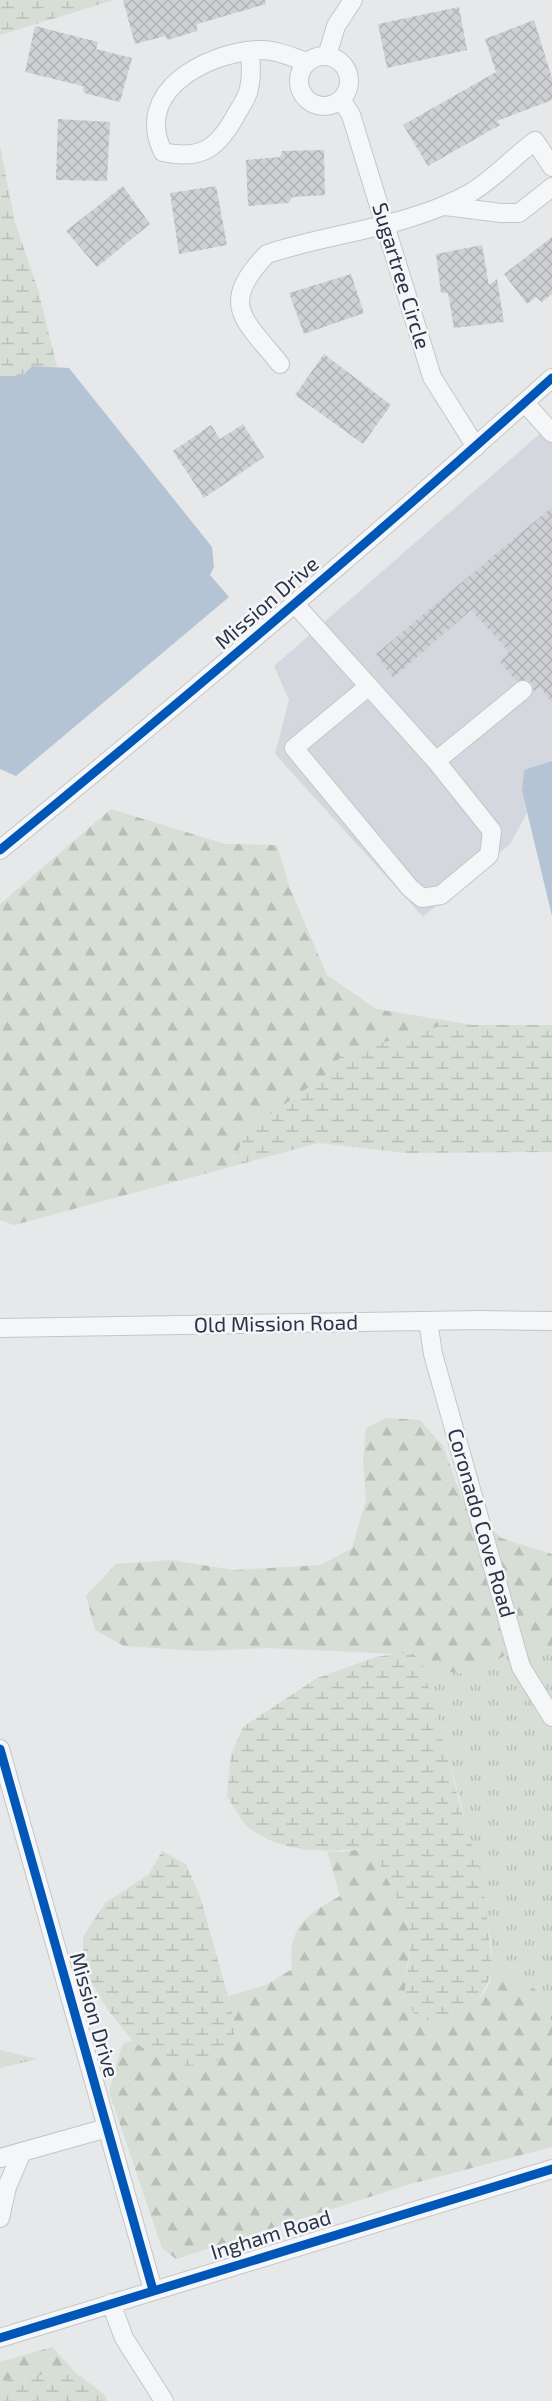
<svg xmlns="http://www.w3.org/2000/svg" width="552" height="2401" font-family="'Exo 2',sans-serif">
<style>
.built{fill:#d4d7dd}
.grass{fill:url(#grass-tufts)}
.forest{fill:url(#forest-firs)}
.wetland{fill:url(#wetland-marsh)}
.water{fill:#b4c4d5}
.building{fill:url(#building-cross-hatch)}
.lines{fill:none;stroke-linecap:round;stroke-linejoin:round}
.minor-casing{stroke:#c4c6c8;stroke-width:20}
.minor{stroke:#f5f6f7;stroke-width:18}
.cycleway-casing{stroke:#f4f6f9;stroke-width:13}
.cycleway{stroke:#0057b8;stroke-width:9}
.labels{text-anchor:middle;stroke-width:5;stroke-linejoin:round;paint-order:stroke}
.street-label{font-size:21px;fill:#2b3445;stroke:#f4f6f9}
</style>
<defs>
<pattern id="grass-tufts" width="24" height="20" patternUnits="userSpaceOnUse" patternTransform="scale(1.5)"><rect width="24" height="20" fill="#d6ded6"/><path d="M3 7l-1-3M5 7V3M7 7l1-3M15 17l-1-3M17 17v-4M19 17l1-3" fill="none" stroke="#b8bfb9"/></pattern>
<pattern id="forest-firs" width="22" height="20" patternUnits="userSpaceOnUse" patternTransform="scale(1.5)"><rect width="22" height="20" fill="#d6ded6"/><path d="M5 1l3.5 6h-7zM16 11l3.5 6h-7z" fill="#b8bfb9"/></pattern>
<pattern id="wetland-marsh" width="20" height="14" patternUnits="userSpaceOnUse" patternTransform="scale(1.5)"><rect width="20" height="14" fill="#d6ded6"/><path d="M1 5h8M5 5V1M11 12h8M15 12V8" fill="none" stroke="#b8bfb9"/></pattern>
<pattern id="building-cross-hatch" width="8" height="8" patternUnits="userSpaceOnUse" patternTransform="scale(1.5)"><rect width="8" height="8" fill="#ced0d3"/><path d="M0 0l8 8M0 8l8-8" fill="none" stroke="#b1b3b6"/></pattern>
</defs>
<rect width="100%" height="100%" fill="#e6e8ea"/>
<path class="built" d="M552,423V761L524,771L522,791L527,813L510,844L423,917L275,754L289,700L274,666Z"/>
<path class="grass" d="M552,1647V2025C542,1984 527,1983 492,1966L491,1942L460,1799L424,1677L443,1672L473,1674L514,1650Z
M0,2050L38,2059L0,2068Z"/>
<path class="forest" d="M111,809L225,844L277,845L289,886L327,975L376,1009L455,1022L343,1054L325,1076L248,1130L230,1167L14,1225L0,1220V904Z
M387,1418L420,1420L443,1446L463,1501L501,1538L552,1554V1647L514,1650L473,1674L443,1672L424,1677L421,1661L410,1652L398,1654L269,1648L201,1651L124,1646L95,1630L86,1596L116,1564L171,1560L234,1570L321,1565L352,1548L366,1500L363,1461L366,1428Z
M372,1848L399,1902L412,1935L406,1973L439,2022C464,2011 494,1997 492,1966C527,1983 542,1984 552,2025V2147L407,2185L176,2259L162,2248L109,2092L122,2045L132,2040L168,2065L232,2011L228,1996L266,1985L292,1969C288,1927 305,1915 340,1896L327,1851L339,1852Z
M52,2347L75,2372L17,2377L0,2383V2362Z"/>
<path class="wetland" d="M0,0H114L0,35Z
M0,146L15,223L38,289L57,367L32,366L22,376H0Z
M455,1022L473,1025H552V1152L406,1153L319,1143L230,1167L248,1130L325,1076L343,1054Z
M410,1652L421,1660L467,1830L482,1875L493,1973L477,2002L460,2013L439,2022L417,2018L404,1997L412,1935L399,1902L372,1848C332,1852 282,1855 248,1827C240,1819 233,1806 227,1796L231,1755L243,1727L317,1678L376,1657Z
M162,1851L186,1864L200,1896L232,2011L235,2046L212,2065H168L132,2040L108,2010L84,1969L83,1937L105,1903L149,1874Z
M75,2372L106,2396L107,2401H0V2383L17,2377Z"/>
<path class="water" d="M32,366L69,368L212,547L214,567L210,575L229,597L16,776L0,769V376H22Z
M552,761V916L522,791L524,770Z"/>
<path class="building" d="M123,0H265L266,4L197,24V31L168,40L165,36L135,44Z
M459,7L467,50L387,68L378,24Z
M534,20L552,78V100L497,121L500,125L428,166L403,125L496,72L485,39Z
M35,26L98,42L96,49L132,58L120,102L84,93L83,86L25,72Z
M58,119L110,122L107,181L56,180Z
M324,150L325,195L293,197L288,203L248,206L246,160L280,157L282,151Z
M123,186L150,224L97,267L66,231Z
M216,186L227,245L179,254L170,193Z
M552,237V294L542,302L536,297L527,304L504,274Z
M482,245L489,285L497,279L504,322L454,328L448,293H441L436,254Z
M351,274L364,313L304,334L289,293Z
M324,354L391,405L363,444L295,395Z
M243,424L264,457L204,498L173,451L211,425L220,439Z
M552,507V703L540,687L534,691L532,683L528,680L516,681L500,662L509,652L471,610L393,678L376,654Z"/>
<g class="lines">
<g class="minor-casing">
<path id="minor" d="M250,51C251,63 252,77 249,88C248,97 241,106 237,113C219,147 202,161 163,152C133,91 206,53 258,50C275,49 291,57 307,62
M327,56L336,26L353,0
M299 81a25 25 0 1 1 50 0a25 25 0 1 1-50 0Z
M341,99L351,115L432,377L476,447
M445,206L501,213H519L552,187
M280,364C244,319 218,305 267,254C334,232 407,228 470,193C493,180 513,157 535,141L552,167
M525,403L552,433
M294,603L436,761L523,690
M369,686L294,748L410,888L422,898L441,895L489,855L492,831L436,761
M0,850C187,697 372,540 552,378
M428,1321L433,1354L521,1667L552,1717
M0,1328L481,1320L552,1321
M0,1749L153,2290
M0,2158L107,2128
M0,2218L7,2187L22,2152
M111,2303L124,2338L164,2401
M0,2338L552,2169"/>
</g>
<use href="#minor" class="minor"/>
<g class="cycleway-casing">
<path id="cycleway" d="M0,850C187,697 372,540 552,378
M0,1749L153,2290
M0,2338L552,2169"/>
</g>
<use href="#cycleway" class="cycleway"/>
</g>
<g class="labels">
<g class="street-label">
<text transform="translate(401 276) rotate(73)" y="7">Sugartree Circle</text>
<text transform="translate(267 603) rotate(-41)" y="7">Mission Drive</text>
<text transform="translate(276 1324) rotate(-1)" y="7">Old Mission Road</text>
<text transform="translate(481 1523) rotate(74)" y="7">Coronado Cove Road</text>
<text transform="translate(94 2015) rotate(74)" y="7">Mission Drive</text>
<text transform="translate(271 2235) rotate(-17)" y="7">Ingham Road</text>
</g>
</g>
</svg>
